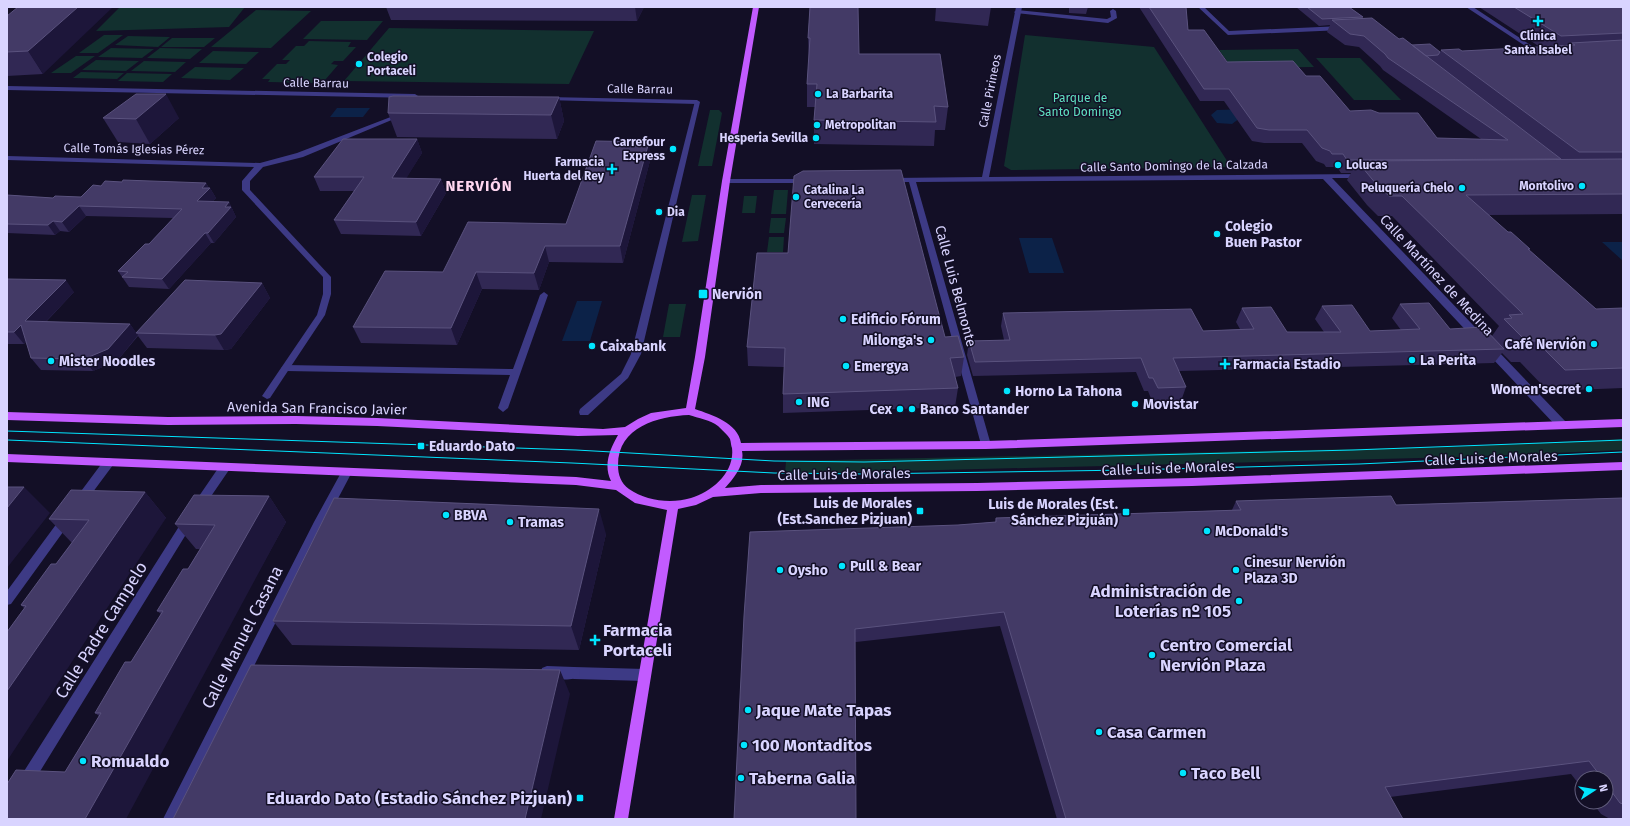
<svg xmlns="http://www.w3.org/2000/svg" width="1630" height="826" font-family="'Fira Sans',sans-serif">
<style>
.green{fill:#12302f}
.water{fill:#0c2248}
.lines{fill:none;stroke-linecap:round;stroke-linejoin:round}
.service{fill:#3d3a85;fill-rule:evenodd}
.pedestrian{fill:#3d3a85;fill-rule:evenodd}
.minor{fill:#3d3a85;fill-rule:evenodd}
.primary{fill:#c25bff;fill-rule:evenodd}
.tram{stroke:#00e5ff;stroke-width:1}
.wall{fill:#312854}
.shaded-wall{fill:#1d163a}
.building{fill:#433a66;stroke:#5a527e}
.poi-dot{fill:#00e5ff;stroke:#130f26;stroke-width:1.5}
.labels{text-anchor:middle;stroke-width:3;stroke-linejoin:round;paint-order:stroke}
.far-poi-label{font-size:12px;font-weight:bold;fill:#d9d4ff;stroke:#130f26;text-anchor:start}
.far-street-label{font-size:12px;fill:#d9d4ff;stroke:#130f26}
.far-park-label{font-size:12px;fill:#5fe0c0;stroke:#130f26}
.poi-label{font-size:14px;font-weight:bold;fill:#d9d4ff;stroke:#130f26;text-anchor:start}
.street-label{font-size:14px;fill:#d9d4ff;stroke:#130f26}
.far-district-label{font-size:15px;font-weight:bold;letter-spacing:1px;fill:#ffd6f0;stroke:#130f26}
.near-poi-label{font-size:17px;font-weight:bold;fill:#d9d4ff;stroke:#130f26;text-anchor:start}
.near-street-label{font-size:17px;fill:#d9d4ff;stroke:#130f26}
</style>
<rect width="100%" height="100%" fill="#130f26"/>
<path class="green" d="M120,7H245L229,27L96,31Z
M256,10L311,11L271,48L211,47Z
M321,21H383L367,40L303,39Z
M389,28L594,31L569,84L344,81Z
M104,35H123L98,53H79Z
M1025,35L1154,47L1231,167L1011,170L1004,166Z
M128,36L170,37L158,47L115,45Z
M172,38H215L204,47H161Z
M309,41L351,42L348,47H356L343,61H334L331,64L338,65L325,80H317L314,83L268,82L270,79H262L277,64H286L290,60H282L296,46H304Z
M111,48L154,49L142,58L98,57Z
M160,48L202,49L190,59L147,58Z
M1298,49L1314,67L1232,68L1219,50Z
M213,51L259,52L246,64L199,63Z
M76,56H95L71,73H51Z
M1316,58H1360L1401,100H1354Z
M96,60L139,61L126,71L82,70Z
M144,61L186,62L175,72L131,71Z
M195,67L244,68L230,80L181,78Z
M81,72L124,73L117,79L73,78Z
M127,73L172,74L163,82L118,81Z
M710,110H719L722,113L712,166H698Z
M774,190H788L786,214H771Z
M692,195H706L698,241L682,242Z
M744,196H757L755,213H742Z
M771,218H786L784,233H769Z
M769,237H784L783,252H767Z
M669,304H686L680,337H663Z
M1623,439V450L1459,457L785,474L786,461L1450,447Z"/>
<path class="water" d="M337,108H370L363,117H330Z
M1252,109L1232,124L1217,123L1211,115L1217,110Z
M1019,238H1052L1064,273H1029Z
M1602,242H1623V261Z
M577,301H602L590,341H562Z"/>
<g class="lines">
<path class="service" d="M1017,10L1107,19L1111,17L1110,11L1113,9L1116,11L1117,18L1108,23L1015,13L1014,12Z
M695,101L700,102L641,354L628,378L588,415H580L579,412L580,409L621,374L631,354Z
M544,292L548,295L508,408L503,412L498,408L510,375L286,371L281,368L286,365L513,369L540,295Z"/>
<path class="pedestrian" d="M574,667L645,669L650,671L651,675L650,679L645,681L574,679L569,677L568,673L569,669Z"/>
<path class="minor" d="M1016,7H1022L989,177L1365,174V178H1332L1566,422L1567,425L1566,428H1558L1323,179L916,182L991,445L990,448H982L909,182H892L888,180L892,178L982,177Z
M1198,7H1204L1229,31L1342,26L1345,28L1342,30L1228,35Z
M1466,7H1473L1544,54L1539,55Z
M7,86L415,94L418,96L415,98L7,90Z
M547,97L697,100L700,102L697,104L545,100V98Z
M401,113L406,114L303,157L263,167L250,181V190L331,277V294L325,315L270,398L267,399L262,396L317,315L323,294V277L242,190V181L254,167L7,160V156L260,163L297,153Z
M723,179H806L810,181L806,183H726L722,181Z
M109,458L113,459L114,462L113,465L84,504L80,505L76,504L75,501L76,498L105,459Z
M225,463L229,464L230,467L229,470L203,508L199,509L195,508L194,505L195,502L221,464Z
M347,468L351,469L352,472L323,527L178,819H163L314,522L343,469Z
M67,514L71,515L73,518L71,521L11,604L7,605V591L63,515Z
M189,516L193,517L195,520L193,523L31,786L26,788L21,786L19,781L21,776L185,517Z
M547,666L574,667L579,669L580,673L579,677C569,681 552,680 542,676L541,672L542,668Z"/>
<path class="primary" d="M753,7H759L730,181L705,357L695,409C712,415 738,423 741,443L986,441L1623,419V427L986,449L742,451C745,465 734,478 725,488L761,485L977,483L1192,478L1623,462V470L1192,486L977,491L761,493L713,497L696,505L678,509L628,819H614L667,510L635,503L616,490L576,485L7,462V454L576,477L611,481C603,465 610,449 618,435L578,436L377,426L296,424L168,425L7,420V412L168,417L296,416L377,418L603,429L625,427L638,419L651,413L686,408L695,357L722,181ZM689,415C698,418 711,420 718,426C721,429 728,435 730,439C731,442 731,446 732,448C735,472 712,492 691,498C671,504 646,501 629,489C621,483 618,475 618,465C618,427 658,416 689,415Z"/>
<path class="tram" d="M7,431L576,450L774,461L864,462L1353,450L1623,440
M7,440L572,463L774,473L866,474L1129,470L1359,464L1623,452"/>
</g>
<path class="wall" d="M386,7H644L637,21L391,20Z
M810,7L859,54L948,107L945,130H935L934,146L814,144V120L815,107H807V84L809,61L808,38Z
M936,7H991L988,26L935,21Z
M1069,7H1088L1086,14L1069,13Z
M1139,7H1186L1188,30L1227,62L1306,76L1350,111L1437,138L1481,139L1383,70L1380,66L1359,47L1345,45L1327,32L1330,25L1319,26L1296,7H1349L1363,17L1362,19L1399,39L1412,45L1440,52L1441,50L1462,51L1540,47L1479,7H1623V214L1488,215L1508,232L1530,249L1529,250L1596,309L1623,308V388L1548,391L1520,362H1511L1502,353L1494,363L1179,371L1186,387L1181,401H1152L1148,391H1144L1136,372L973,376L967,355L969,341L1004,340L1001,326L1003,313L1203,331L1240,329L1236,322L1242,308L1287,332H1324L1315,319L1322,306L1370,331L1401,330L1392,318L1400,304L1450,329L1492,336L1499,326L1392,216H1378L1367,205L1347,180L1351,173H1341L1337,167H1326L1324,164L1316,161L1302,143H1264L1252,141L1224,101H1200Z
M7,16L43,74L7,76Z
M559,97L564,121L557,139L397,137L388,113Z
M103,118H179L150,144L118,142Z
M417,139L422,153L406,178L441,179L446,193L421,236L341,234L334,220L354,191H320L314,177Z
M651,157L623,263L549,262L539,290L482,289L457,345L361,343L353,327L443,272L566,224Z
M206,183L209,188H210L216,198L212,202H229L236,217L214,243H211L169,289L129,287L118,271L149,244L173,218L86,216L69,232L60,231L55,235L7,233V195L53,198L81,197Z
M7,279L74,292L46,322L130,324L136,333L262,283L270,298L231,349L224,350L147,348L138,336L117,361L93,371L41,370L31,358L26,342L24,344H7Z
M945,337L964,357L961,376L955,377L958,388L955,407L783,413V394L784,367L748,366L747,347Z
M145,492L166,518L24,608L21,605L56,564L72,543L49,519Z
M269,496L286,522L259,571L65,772L99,716L95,713L131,662L161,614L157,611L188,569L200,549H196L175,524Z
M1623,498V819H1610L1601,814L1592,802H1606V778H1582V788L1571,774L1390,797L1403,819H1057L1000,626L856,642L744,616L958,525L995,522L996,518L1232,510L1236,501L1396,505Z
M606,534L579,650L292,645L273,621Z"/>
<path class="shaded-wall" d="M78,7H113L43,74L28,51Z
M635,7H644L637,21Z
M166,94L179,118L150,144L136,119Z
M559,97L564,121L557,139L551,115Z
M417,139L422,153L398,192L392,178Z
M649,142L651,157L623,263L620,246Z
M441,179L446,193L421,236L416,222Z
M206,183L209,189L210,188L216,198L203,211L197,201L202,188Z
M229,202L236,217L214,243L208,233L225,207Z
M79,206L86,216L69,232L62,222Z
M53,221L60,231L55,235L48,225Z
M205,233L211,243L169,289L162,279Z
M545,246L549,262L539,290L534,273Z
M476,272L482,289L457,345L451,328Z
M66,280L74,292L35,333L25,321Z
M262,283L270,298L231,349L224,350L215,335Z
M130,324L138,335L117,361L93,371L84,359Z
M21,325L31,337L24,344L14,332Z
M24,487L50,513L7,568V508Z
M145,492L166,518L7,761V691Z
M269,496L286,522L126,819H85Z
M599,509L606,534L579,650L571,626Z
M560,670L570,694L541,819H525Z"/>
<path class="building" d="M18,7H78L28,51L7,52V16Z
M810,7H858L859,54H940L948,107L934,106L936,122L814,120L817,84H807L810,38H808Z
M1149,7H1186L1188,30H1204L1227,62L1293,61L1306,76H1320L1350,111L1371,110L1379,113H1418L1437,138L1508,140L1388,58L1385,54L1364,36L1350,34L1332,20L1372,18L1399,39L1403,38L1561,159L1347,160L1343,154H1332L1330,151L1322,148L1307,130H1269L1257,128L1229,89H1204Z
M1307,7H1349L1363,17L1322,19Z
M1514,7H1623V33L1561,36Z
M1623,40V152H1579L1441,50L1459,49L1462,51L1575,45L1571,43Z
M1430,44L1440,52L1438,55L1426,56L1412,45Z
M136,94H166L136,119L103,118Z
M393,96L559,97L551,115L388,113L389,97Z
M343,139H417L392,178L441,179L416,222L334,220L364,177H314Z
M596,141L649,142L620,246H545L534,273L476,272L451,328L353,327L385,271L443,272L468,222L566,224Z
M1623,159V194L1466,195L1508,232H1511L1530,249H1528L1596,309L1623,308V368L1565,370L1536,341H1526L1504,319L1512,318L1509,315L1523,314L1402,196H1389L1377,185L1357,161Z
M901,170L945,337L958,336L964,357L950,358L958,388L783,394L785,348L747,347L757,253H788L794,176L803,171Z
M123,180L206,183L202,188H210L197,201L229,202L225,207H231L208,233H205L162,279L122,277L128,272L118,271L145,244H149L182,209L79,206L62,222L53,221L48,225L7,224V195L53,198L55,196L81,197L93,185L101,186L105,181L122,182Z
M7,279L66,280L25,321L130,324L108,349L84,359L31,358L21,325L14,332H7Z
M185,280L262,283L221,334L215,335L136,333Z
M1429,303L1450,329L1483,327L1504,349L1173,358L1186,387L1158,388L1153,378H1149L1141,358L975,362L969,341L1010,340L1003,313L1191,309L1203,331L1254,329L1242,308L1271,307L1287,332H1341L1322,306L1352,305L1370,331L1420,329L1400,304Z
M7,487H24L7,508Z
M71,490L145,492L7,691V632L26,606L21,605L51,564H56L89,520L49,519Z
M194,495L269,496L85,819H7V784L16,770L65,772L101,713H95L125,662H131L163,611H157L183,569H188L215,525L175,524Z
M1391,496L1396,505L1623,498V804L1620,803L1606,784V778H1602L1589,761L1385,787L1403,819H1066L1004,612L855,629L856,819H734L744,616L750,532L958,525L996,522V518L1241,510L1236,501Z
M334,498L599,509L571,626L273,621Z
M251,665L560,670L525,819H173Z"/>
<g class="poi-dot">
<path d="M1536 15h4v4h4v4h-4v4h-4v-4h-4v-4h4z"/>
<circle cx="359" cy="64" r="4"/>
<circle cx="818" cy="94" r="4"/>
<circle cx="817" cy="125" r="4"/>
<circle cx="816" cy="138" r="4"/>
<circle cx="673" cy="149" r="4"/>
<circle cx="1338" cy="165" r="4"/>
<path d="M610 163h4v4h4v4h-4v4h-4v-4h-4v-4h4z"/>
<circle cx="1582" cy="186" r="4"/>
<circle cx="1462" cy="188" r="4"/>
<circle cx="796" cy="197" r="4"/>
<circle cx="659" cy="212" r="4"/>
<circle cx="1217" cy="234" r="4"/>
<rect x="698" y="289" width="10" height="10" rx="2"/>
<circle cx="843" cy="319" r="4"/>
<circle cx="931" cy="340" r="4"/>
<circle cx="1594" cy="344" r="4"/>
<circle cx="592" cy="346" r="4"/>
<circle cx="1412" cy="360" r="4"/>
<circle cx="51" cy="361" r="4"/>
<path d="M1223 358h4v4h4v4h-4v4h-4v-4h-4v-4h4z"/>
<circle cx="846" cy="366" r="4"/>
<circle cx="1589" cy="389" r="4"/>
<circle cx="1007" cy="391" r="4"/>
<circle cx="799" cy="402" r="4"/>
<circle cx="1135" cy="404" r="4"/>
<circle cx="900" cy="409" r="4"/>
<circle cx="912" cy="409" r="4"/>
<rect x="417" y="442" width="8" height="8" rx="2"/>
<rect x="916" y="507" width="8" height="8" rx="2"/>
<rect x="1122" y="508" width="8" height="8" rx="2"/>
<circle cx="446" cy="515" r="4"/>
<circle cx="510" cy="522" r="4"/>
<circle cx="1207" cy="531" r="4"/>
<circle cx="842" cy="566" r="4"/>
<circle cx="780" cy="570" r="4"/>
<circle cx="1236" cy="570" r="4"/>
<circle cx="1239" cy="601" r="4"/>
<path d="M593 634h4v4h4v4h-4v4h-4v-4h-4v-4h4z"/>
<circle cx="1152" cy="655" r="4"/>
<circle cx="748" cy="710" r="4"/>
<circle cx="1099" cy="732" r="4"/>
<circle cx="744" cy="745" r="4"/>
<circle cx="83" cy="761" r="4"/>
<circle cx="1183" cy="773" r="4"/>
<circle cx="741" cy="778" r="4"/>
<rect x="576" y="794" width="8" height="8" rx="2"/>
</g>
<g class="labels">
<g class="far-poi-label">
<text x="1538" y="40" text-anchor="middle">Clínica<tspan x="1538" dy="14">Santa Isabel</tspan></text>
<text x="367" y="61">Colegio<tspan x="367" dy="14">Portaceli</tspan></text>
<text x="826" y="98">La Barbarita</text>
<text x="825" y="129">Metropolitan</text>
<text x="808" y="142" text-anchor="end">Hesperia Sevilla</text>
<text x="665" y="146" text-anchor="end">Carrefour<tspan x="665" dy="14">Express</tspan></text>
<text x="604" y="166" text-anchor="end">Farmacia<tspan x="604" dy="14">Huerta del Rey</tspan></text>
<text x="1346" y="169">Lolucas</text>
<text x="1574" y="190" text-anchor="end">Montolivo</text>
<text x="1454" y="192" text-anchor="end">Peluquería Chelo</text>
<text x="804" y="194">Catalina La<tspan x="804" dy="14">Cervecería</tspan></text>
<text x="667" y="216">Dia</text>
</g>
<g class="far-street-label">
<text transform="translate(316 83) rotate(1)" y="4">Calle Barrau</text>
<text transform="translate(640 89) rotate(1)" y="4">Calle Barrau</text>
<text transform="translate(990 91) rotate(-79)" y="4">Calle Pirineos</text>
<text transform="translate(134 149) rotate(1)" y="4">Calle Tomás Iglesias Pérez</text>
<text transform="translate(1174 166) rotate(-1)" y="4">Calle Santo Domingo de la Calzada</text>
</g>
<g class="far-park-label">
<text x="1080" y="102">Parque de<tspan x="1080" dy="14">Santo Domingo</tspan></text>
</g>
<g class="poi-label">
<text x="1225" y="231">Colegio<tspan x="1225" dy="16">Buen Pastor</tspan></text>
<text x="712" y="299">Nervión</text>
<text x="851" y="324">Edificio Fórum</text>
<text x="923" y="345" text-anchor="end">Milonga's</text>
<text x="1586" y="349" text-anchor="end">Café Nervión</text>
<text x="600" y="351">Caixabank</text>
<text x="1420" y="365">La Perita</text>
<text x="59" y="366">Mister Noodles</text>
<text x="1233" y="369">Farmacia Estadio</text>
<text x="854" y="371">Emergya</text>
<text x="1581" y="394" text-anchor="end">Women'secret</text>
<text x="1015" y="396">Horno La Tahona</text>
<text x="807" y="407">ING</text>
<text x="1143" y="409">Movistar</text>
<text x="892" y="414" text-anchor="end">Cex</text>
<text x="920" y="414">Banco Santander</text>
<text x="429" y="451">Eduardo Dato</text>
<text x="912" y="508" text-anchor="end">Luis de Morales<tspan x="912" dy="16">(Est.Sanchez Pizjuan)</tspan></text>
<text x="1118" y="509" text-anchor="end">Luis de Morales (Est.<tspan x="1118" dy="16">Sánchez Pizjuán)</tspan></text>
<text x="454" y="520">BBVA</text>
<text x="518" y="527">Tramas</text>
<text x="1215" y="536">McDonald's</text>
<text x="1244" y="567">Cinesur Nervión<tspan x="1244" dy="16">Plaza 3D</tspan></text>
<text x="850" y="571">Pull &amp; Bear</text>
<text x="788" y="575">Oysho</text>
</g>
<g class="street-label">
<text transform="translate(1437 275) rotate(47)" y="5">Calle Martínez de Medina</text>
<text transform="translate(956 286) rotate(75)" y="5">Calle Luis Belmonte</text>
<text transform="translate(317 408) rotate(1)" y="5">Avenida San Francisco Javier</text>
<text transform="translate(1491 458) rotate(-2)" y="5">Calle Luis de Morales</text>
<text transform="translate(1168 468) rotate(-2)" y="5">Calle Luis de Morales</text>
<text transform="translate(844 474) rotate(-1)" y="5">Calle Luis de Morales</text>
</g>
<g class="far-district-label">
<text x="479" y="191">NERVIÓN</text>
</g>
<g class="near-poi-label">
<text x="1231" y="597" text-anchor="end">Administración de<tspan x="1231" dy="20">Loterías nº 105</tspan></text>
<text x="603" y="636">Farmacia<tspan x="603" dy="20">Portaceli</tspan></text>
<text x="1160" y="651">Centro Comercial<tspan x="1160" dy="20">Nervión Plaza</tspan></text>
<text x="756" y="716">Jaque Mate Tapas</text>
<text x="1107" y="738">Casa Carmen</text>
<text x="752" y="751">100 Montaditos</text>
<text x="91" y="767">Romualdo</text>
<text x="1191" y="779">Taco Bell</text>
<text x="749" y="784">Taberna Galia</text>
<text x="572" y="804" text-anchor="end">Eduardo Dato (Estadio Sánchez Pizjuan)</text>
</g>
<g class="near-street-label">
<text transform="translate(101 630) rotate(-58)" y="6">Calle Padre Campelo</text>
<text transform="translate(242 637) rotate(-63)" y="6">Calle Manuel Casana</text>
</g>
</g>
<rect width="1630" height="826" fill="none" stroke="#d9d4ff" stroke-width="16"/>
<g transform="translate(1594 790) rotate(78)"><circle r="19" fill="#130f26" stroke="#625e7d"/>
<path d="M0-3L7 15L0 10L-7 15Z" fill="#00e5ff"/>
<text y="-6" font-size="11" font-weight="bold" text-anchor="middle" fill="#d9d4ff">N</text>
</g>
</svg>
